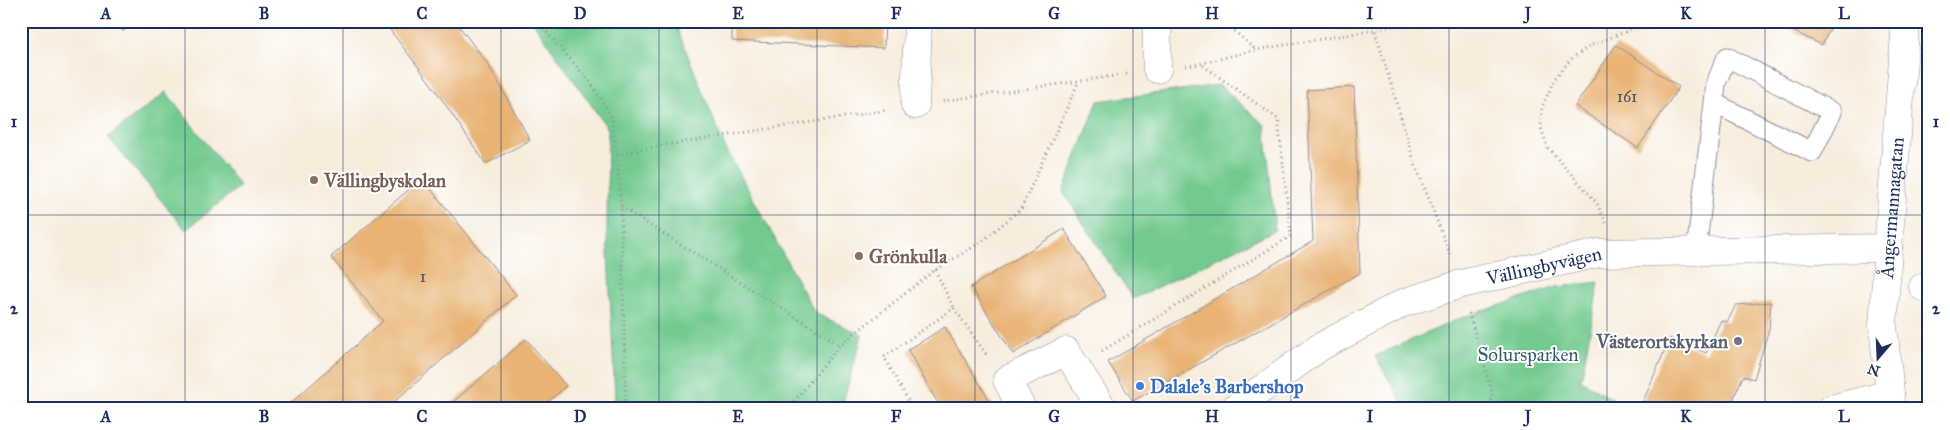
<svg xmlns="http://www.w3.org/2000/svg" width="1950" height="430" font-family="'IM FELL Great Primer',serif">
<style>
.green{fill:#72ca90;stroke:#467c77}
.building{fill:#e8b373}
.lines{fill:none;stroke-linecap:round;stroke-linejoin:round}
.service-casing{stroke:#8a8e9e;stroke-width:21}
.pedestrian-casing{stroke:#8a8e9e;stroke-width:29}
.minor-casing{stroke:#8a8e9e;stroke-width:29}
.path{stroke:#8a8e9e;stroke-width:3;stroke-dasharray:1 4;stroke-linecap:butt}
.service{stroke:#fff;stroke-width:19}
.pedestrian{stroke:#fff;stroke-width:28}
.minor{stroke:#fff;stroke-width:28}
.grid{fill:none;stroke:#1b2f5e;stroke-width:1;stroke-opacity:0.55}
.education-dot{fill:#8d6e63;stroke:#fff;stroke-width:2}
.worship-dot{fill:#6b7280;stroke:#fff;stroke-width:2}
.shop-dot{fill:#3f7fe0;stroke:#fff;stroke-width:2}
.labels{text-anchor:middle;stroke-width:4;stroke-linejoin:round;paint-order:stroke}
.number-label{font-size:16px;fill:#4e5063}
.education-label{font-size:19px;font-weight:bold;fill:#785e54;stroke:#fff;text-anchor:start}
.street-label{font-size:19px;fill:#1b2f5e;stroke:#fff}
.worship-label{font-size:19px;font-weight:bold;fill:#5b616d;stroke:#fff;text-anchor:end}
.park-label{font-size:19px;fill:#355e6d;stroke:#fff}
.shop-label{font-size:19px;font-weight:bold;fill:#366cbe;stroke:#fff;text-anchor:start}
.neatline{fill:none;stroke:#1b2f5e;stroke-width:2}
.grid-label{font-size:16px;text-anchor:middle;font-weight:bold;fill:#1b2f5e}
</style>
<rect width="100%" height="100%" fill="#fff"/>
<filter id="ink" filterUnits="userSpaceOnUse"><feTurbulence type="fractalNoise" baseFrequency=".02" numOctaves="2"/><feDisplacementMap in="SourceGraphic" scale="10" xChannelSelector="R" yChannelSelector="G"/><feConvolveMatrix kernelMatrix="1 2 1 2 8 2 1 2 1" color-interpolation-filters="sRGB"/></filter>
<filter id="wash" filterUnits="userSpaceOnUse"><feTurbulence type="fractalNoise" baseFrequency=".0096" numOctaves="4" result="noise"/><feDisplacementMap in="SourceGraphic" scale="20" xChannelSelector="R" yChannelSelector="G"/><feGaussianBlur stdDeviation="1.12" result="paint"/><feColorMatrix in="noise" values="0 0 0 0 0 0 0 0 0 0 0 0 0 0 0 0 0 1.4 0 .05"/><feComposite in="paint" operator="in"/></filter>
<g filter="url(#wash)">
<rect width="100%" height="100%" fill="#f8eddd"/>
<path class="green" d="M532,21H674L724,145L815,313L862,335L841,409H608L615,398L607,231L608,129Z
M1219,85L1265,125L1275,230L1133,299L1063,192L1098,101Z
M166,92L240,186L186,230L108,137Z
M1599,282L1581,380L1629,409H1406L1375,356L1461,318L1557,287Z"/>
<g id="blocks">
<path class="building" d="M115,21H135L123,31Z
M152,21H169L159,29Z
M383,21H455L488,64L530,140L486,164L432,85Z
M732,21H885L884,48L732,41Z
M1772,21H1834L1822,45Z
M1616,45L1679,87L1638,148L1575,106Z
M1354,87L1360,273L1133,401L1108,362L1313,241L1307,90Z
M422,178L516,295L386,409H284L383,321L331,257Z
M1064,229L1106,296L1013,354L971,287Z
M1771,302L1769,329L1754,379L1743,376L1729,409H1653L1642,404L1670,338L1706,353L1721,320L1727,322L1736,305Z
M945,327L995,409H941L908,350Z
M526,339L566,386L540,409H445Z"/>
</g>
</g>
<g filter="url(#ink)">
<use href="#blocks" fill-opacity="0" stroke="#8a8e9e" stroke-width="1"/>
<g class="lines">
<g class="service-casing">
<path id="service" d="M1696,252L1714,103L1716,83L1727,57L1832,112L1812,152L1714,103"/>
</g>
<g class="pedestrian-casing">
<path id="pedestrian" d="M1923,287L1929,286"/>
</g>
<g class="minor-casing">
<g id="minor">
<path d="M1157,69V21"/>
<path d="M915,105L918,21"/>
<path d="M1022,409L1007,380L1066,351L1103,409"/>
<path id="s1" d="M1234,409L1320,347L1403,303L1461,284L1599,253L1888,248"/>
<path d="M1831,409L1890,394"/>
<path id="s2" d="M1889,409L1890,394L1883,326L1888,248L1906,21"/>
</g>
</g>
<path class="path" d="M537,21L591,83L611,116L617,155L621,207L626,409
M1223,21L1256,50
M1375,31L1414,161L1451,257
M1186,66C1210,63 1233,54 1257,50C1309,40 1362,34 1414,21
M943,101L1128,74
M617,155L647,148L888,110
M621,207L840,345
M1606,223L1597,203L1548,148L1541,128L1542,107L1555,78L1573,57L1592,45L1652,21
M935,270L954,308
M1469,313L1492,391L1491,409
M1102,351L1291,236L1278,119L1201,64
M788,409L840,345L935,270L980,243L1021,209L1079,81
M913,409L884,357L954,308L988,357"/>
<use href="#service" class="service"/>
<use href="#pedestrian" class="pedestrian"/>
<use href="#minor" class="minor"/>
</g>
</g>
<path class="grid" d="M185,21V409M343,21V409M501,21V409M659,21V409M817,21V409M975,21V409M1133,21V409M1291,21V409M1449,21V409M1607,21V409M1765,21V409M21,215H1929"/>
<g class="education-dot">
<circle cx="314" cy="180" r="5"/>
<circle cx="859" cy="256" r="5"/>
</g>
<circle class="worship-dot" cx="1738" cy="341" r="5"/>
<circle class="shop-dot" cx="1140" cy="386" r="5"/>
<g class="labels">
<g class="number-label">
<text x="1627" y="102">161</text>
<text x="423" y="282">1</text>
</g>
<g class="education-label">
<text x="324" y="187">Vällingbyskolan</text>
<text x="869" y="263">Grönkulla</text>
</g>
<g class="street-label">
<text dy="7" stroke="none"><textPath href="#s2" startOffset="202">Ångermannagatan</textPath></text>
<text dy="7" stroke="none"><textPath href="#s1" startOffset="346">Vällingbyvägen</textPath></text>
</g>
<g class="worship-label">
<text x="1728" y="348">Västerortskyrkan</text>
</g>
<g class="park-label">
<text x="1528" y="361">Solursparken</text>
</g>
<g class="shop-label">
<text x="1150" y="393">Dalale’s Barbershop</text>
</g>
</g>
<rect width="1950" height="430" fill="none" stroke="#fff" stroke-width="55"/>
<g transform="translate(1878 358) rotate(199)" stroke="#ffffff" stroke-width="4" paint-order="stroke">
<path d="M0-4L9 19L0 12L-9 19Z" fill="#1b2f5e"/>
<text y="-8" font-size="14" font-weight="bold" text-anchor="middle" fill="#1b2f5e">N</text>
</g>
<rect x="28" y="28" width="1894" height="374" class="neatline"/>
<g class="grid-label">
<text x="106" y="19">A</text>
<text x="264" y="19">B</text>
<text x="422" y="19">C</text>
<text x="580" y="19">D</text>
<text x="738" y="19">E</text>
<text x="896" y="19">F</text>
<text x="1054" y="19">G</text>
<text x="1212" y="19">H</text>
<text x="1370" y="19">I</text>
<text x="1528" y="19">J</text>
<text x="1686" y="19">K</text>
<text x="1844" y="19">L</text>
<text x="14" y="127">1</text>
<text x="1936" y="127">1</text>
<text x="14" y="314">2</text>
<text x="1936" y="314">2</text>
<text x="106" y="422">A</text>
<text x="264" y="422">B</text>
<text x="422" y="422">C</text>
<text x="580" y="422">D</text>
<text x="738" y="422">E</text>
<text x="896" y="422">F</text>
<text x="1054" y="422">G</text>
<text x="1212" y="422">H</text>
<text x="1370" y="422">I</text>
<text x="1528" y="422">J</text>
<text x="1686" y="422">K</text>
<text x="1844" y="422">L</text>
</g>
</svg>
